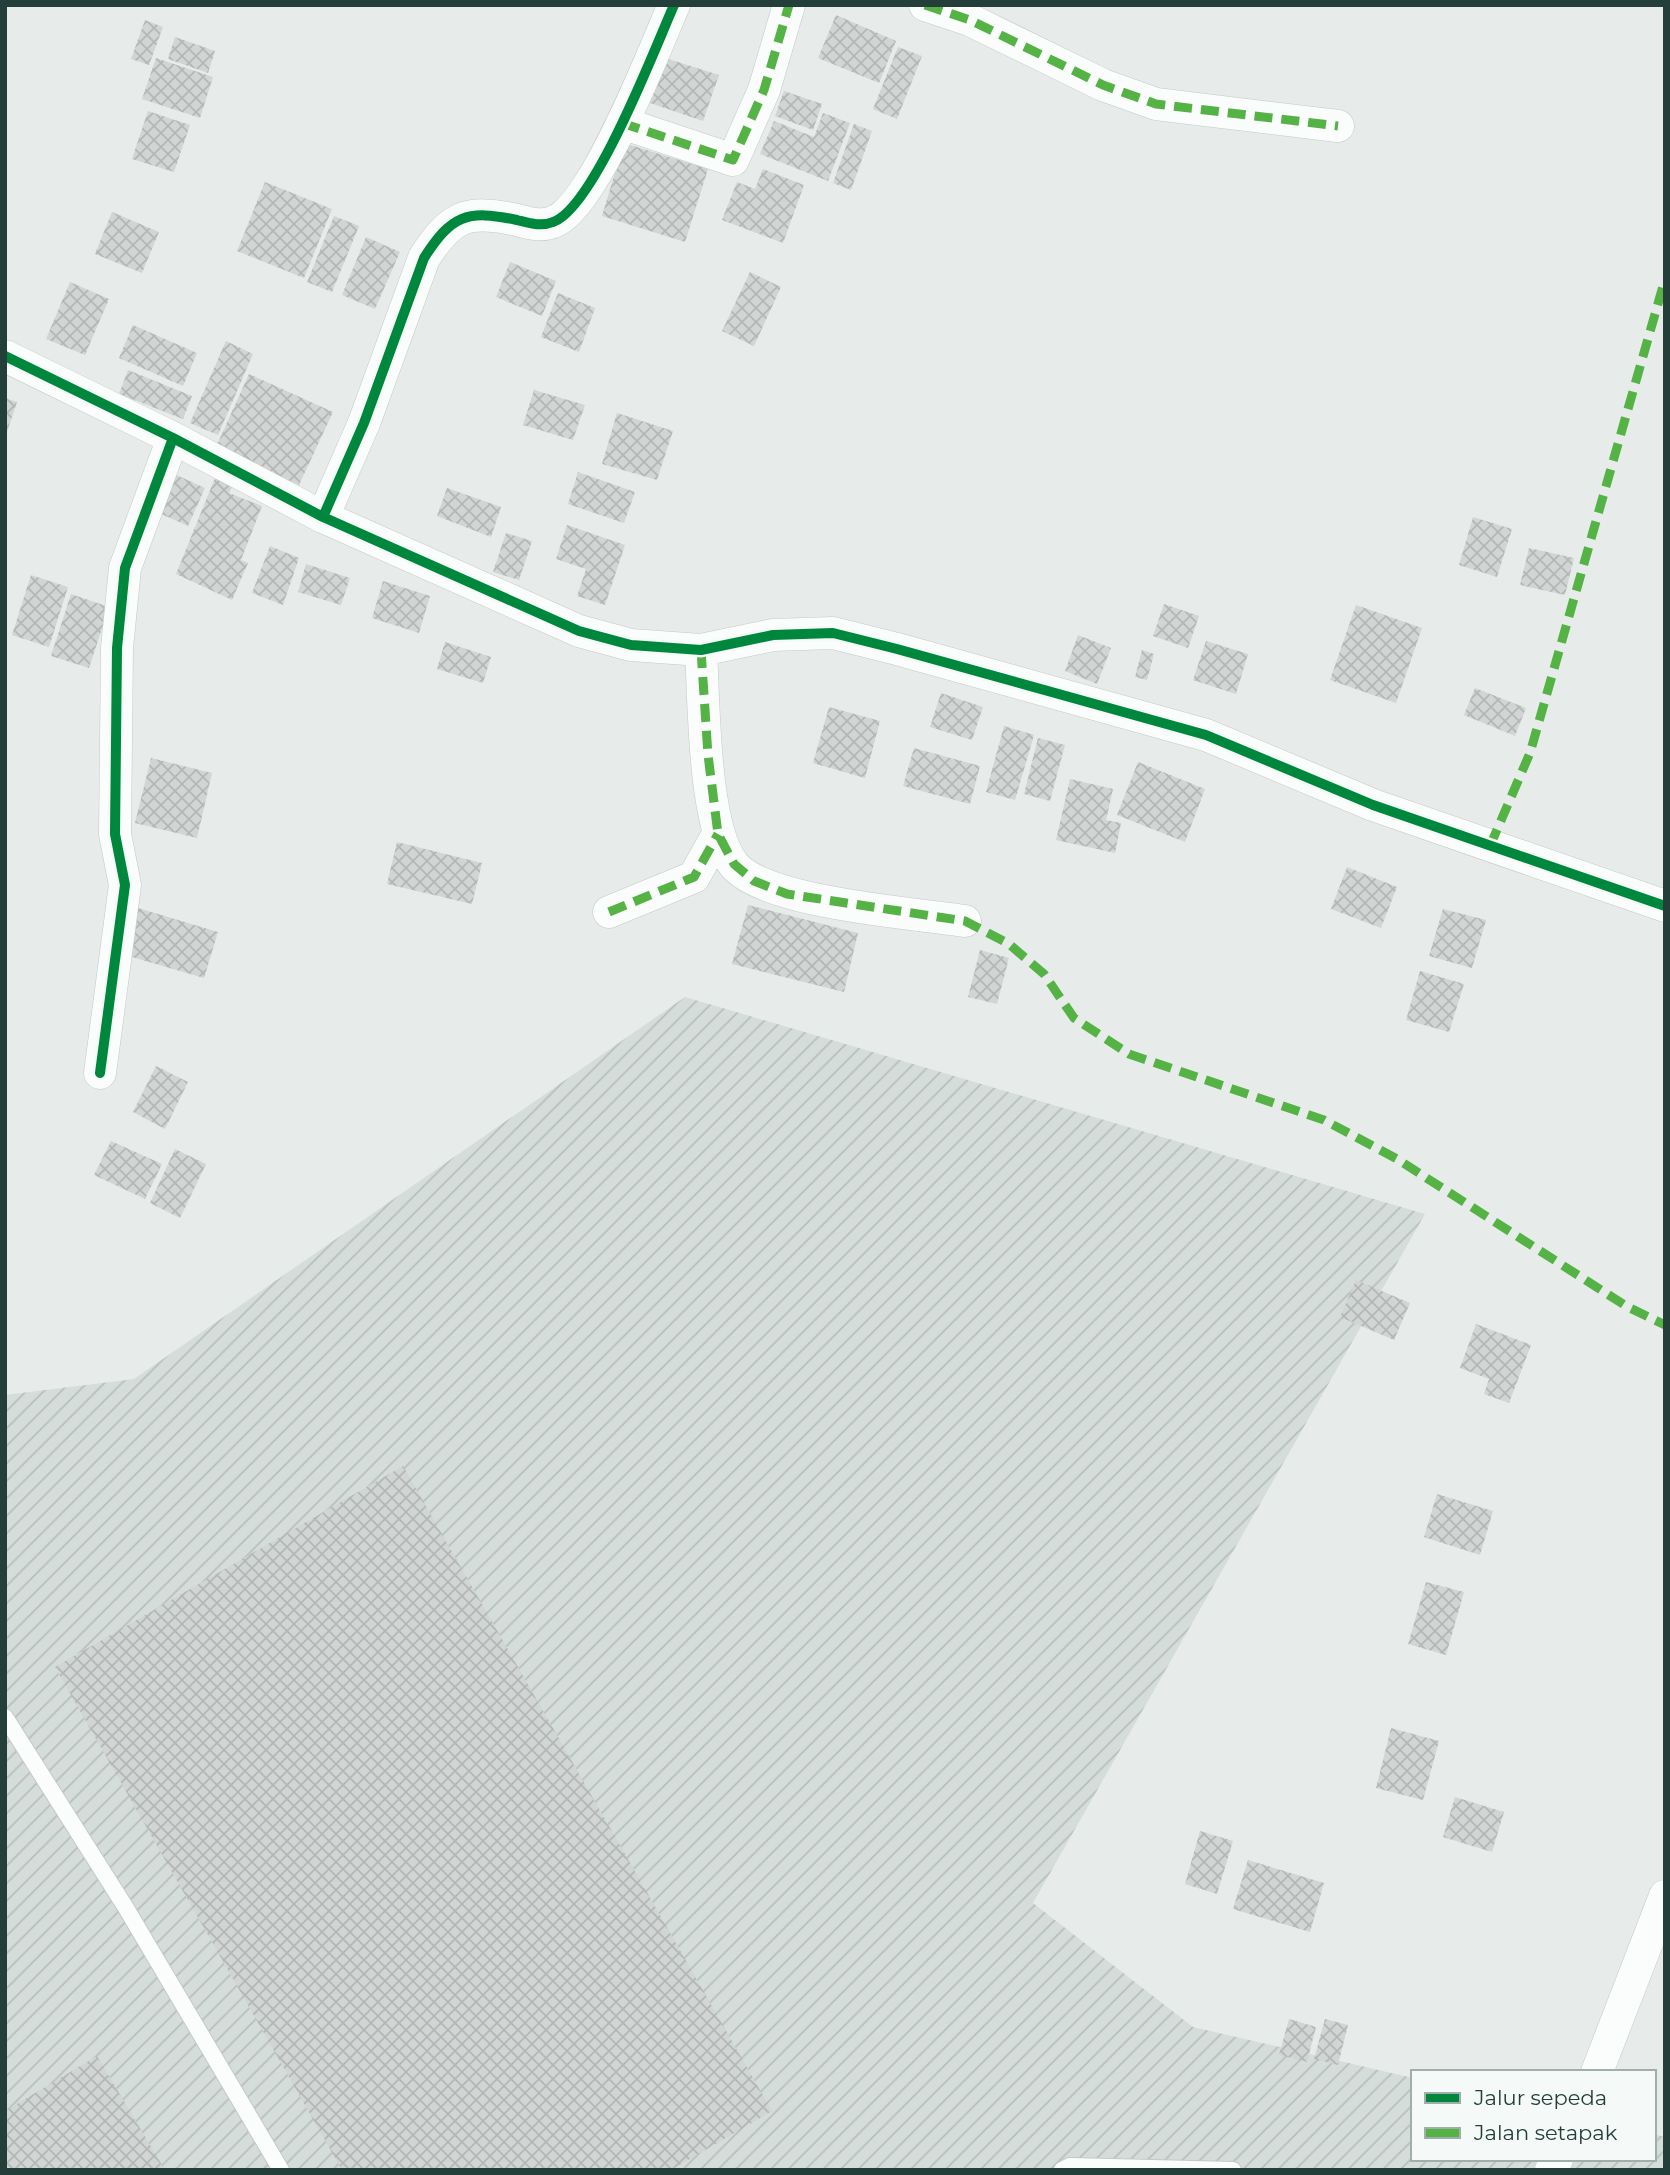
<svg xmlns="http://www.w3.org/2000/svg" width="1670" height="2175" font-family="Montserrat,sans-serif">
<style>
.industrial{fill:url(#industrial-furrows)}
.building{fill:url(#building-cross-hatch)}
.lines{fill:none;stroke-linecap:round;stroke-linejoin:round}
.lane-casing{stroke:#c4c9c7;stroke-width:18}
.street-casing{stroke:#c4c9c7;stroke-width:33}
.lane{stroke:#fbfcfc;stroke-width:16}
.street{stroke:#fbfcfc;stroke-width:32}
.quiet{stroke:#55b346;stroke-width:9;stroke-dasharray:18 9;stroke-linecap:butt}
.cycleway-casing{stroke:#f5faf8;stroke-width:15}
.cycleway{stroke:#00873e;stroke-width:10}
</style>
<defs>
<pattern id="industrial-furrows" width="10" height="10" patternUnits="userSpaceOnUse" patternTransform="scale(1.75)"><rect width="10" height="10" fill="#d5ddda"/><path d="M-1 1l2-2M0 10L10 0M9 11l2-2" fill="none" stroke="#b7bfbc"/></pattern>
<pattern id="building-cross-hatch" width="8" height="8" patternUnits="userSpaceOnUse" patternTransform="scale(1.75)"><rect width="8" height="8" fill="#d1d5d4"/><path d="M0 0l8 8M0 8l8-8" fill="none" stroke="#b3b8b7"/></pattern>
</defs>
<rect width="100%" height="100%" fill="#e7ecea"/>
<path class="industrial" d="M685,997L1425,1214L1033,1903L1193,2027L1413,2078V2159H1654V2134L1665,2137V2170H5V1395L134,1379Z"/>
<path class="building" d="M836,15L896,41L879,83L818,58Z
M145,20L163,27L149,65L131,59Z
M175,37L215,51L208,73L168,59Z
M898,47L922,56L897,119L873,109Z
M662,57L719,75L703,121L647,102Z
M156,58L213,77L200,118L142,99Z
M784,91L822,104L813,130L775,116Z
M148,111L190,125L174,172L132,159Z
M823,113L850,123L828,181L760,154L774,121L814,137Z
M854,124L872,131L851,190L833,183Z
M624,143L708,169L685,242L602,216Z
M763,169L804,185L783,243L722,220L737,182L755,189Z
M265,182L332,209L304,278L237,251Z
M112,212L159,232L142,273L95,254Z
M334,216L359,226L332,292L307,282Z
M366,237L400,252L375,309L342,295Z
M510,262L556,281L542,316L496,297Z
M750,272L781,287L754,346L722,331Z
M70,282L109,299L85,355L46,339Z
M558,293L595,308L579,352L541,337Z
M133,325L197,353L183,386L119,358Z
M226,341L253,354L218,435L190,423Z
M128,370L192,396L183,419L119,394Z
M249,374L333,412L299,485L216,447Z
M534,390L585,405L573,440L523,425Z
M5,398L17,402L6,435H5Z
M617,413L673,431L657,480L602,464Z
M170,472L205,488L188,526L152,510Z
M578,472L635,492L624,523L568,504Z
M215,478L233,485L229,493L262,506L241,560L248,563L232,600L176,574Z
M447,488L501,507L491,537L437,516Z
M1473,517L1512,529L1497,577L1459,565Z
M567,525L625,545L605,605L577,596L586,569L556,559Z
M506,533L532,541L519,580L493,572Z
M270,546L299,558L283,605L252,593Z
M1529,548L1574,558L1565,595L1520,585Z
M306,564L350,578L341,605L298,592Z
M31,575L68,587L49,647L12,635Z
M383,581L430,596L419,633L372,618Z
M71,594L109,607L89,668L51,656Z
M1164,604L1199,616L1188,648L1153,636Z
M1356,605L1422,628L1396,703L1330,680Z
M1078,635L1111,648L1097,684L1065,671Z
M1206,641L1248,654L1236,694L1193,680Z
M445,642L491,657L483,683L437,669Z
M1142,650L1154,654L1147,680L1135,677Z
M1475,688L1526,708L1515,736L1464,715Z
M941,693L983,707L972,740L930,727Z
M829,707L880,721L865,778L813,763Z
M1004,726L1034,735L1015,800L986,792Z
M1038,738L1065,745L1050,801L1024,794Z
M914,748L980,766L970,804L903,786Z
M151,758L212,773L197,838L135,823Z
M1138,762L1205,789L1185,842L1117,815Z
M1070,779L1113,789L1106,820L1121,823L1115,853L1056,840Z
M397,842L482,863L472,904L387,884Z
M1347,867L1397,887L1381,928L1331,909Z
M748,905L858,933L844,992L732,964Z
M138,908L218,932L204,978L125,955Z
M1443,909L1486,920L1472,968L1429,956Z
M980,950L1009,958L997,1004L968,997Z
M1420,971L1464,984L1449,1032L1406,1020Z
M156,1066L188,1082L165,1129L133,1112Z
M111,1141L162,1164L145,1199L94,1175Z
M175,1149L206,1164L180,1218L150,1203Z
M1356,1280L1410,1303L1394,1340L1340,1317Z
M1476,1324L1531,1345L1509,1403L1484,1394L1489,1379L1460,1368Z
M403,1466L772,2111L671,2170H342L55,1667Z
M1437,1494L1493,1511L1480,1555L1424,1537Z
M1426,1582L1464,1592L1446,1655L1408,1644Z
M1391,1728L1439,1741L1423,1800L1376,1788Z
M1455,1797L1504,1812L1492,1852L1443,1837Z
M1200,1831L1233,1841L1217,1894L1185,1884Z
M1248,1860L1324,1883L1310,1932L1233,1909Z
M1289,2019L1316,2027L1307,2062L1279,2055Z
M1325,2019L1348,2025L1338,2065L1314,2059Z
M97,2056L165,2170H5V2111Z"/>
<g class="lines">
<g class="lane-casing">
<path id="lane" d="M5,1717L126,1908L281,2170
M1062,2170L1070,2166L1233,2170"/>
</g>
<g class="street-casing">
<path id="street" d="M925,5L970,20L1103,85L1156,104L1338,126
M622,123L733,160L764,90L789,5
M5,356L173,438L323,517L579,631L631,645L701,650L773,635L833,633L897,649L1206,735L1373,805L1665,906
M323,517L364,423L424,258C451,216 466,209 517,220C529,223 541,227 553,222C594,208 655,48 674,5
M701,650C704,701 703,827 734,865C766,903 912,913 965,921
M609,912L694,877L718,834
M100,1073L125,885L115,834L117,648L125,568L173,438
M1597,2072L1665,1896
M1551,2170L1557,2159"/>
</g>
<use href="#lane" class="lane"/>
<use href="#street" class="street"/>
<path class="quiet" d="M925,5L970,20L1103,85L1156,104L1338,126
M622,123L733,160L764,90L789,5
M701,650L708,755L718,834L734,864L754,881L787,894L965,921L1009,944L1044,974L1074,1018L1129,1054L1324,1120L1397,1159L1626,1306L1665,1325
M1490,846L1530,753L1665,279
M609,912L694,877L718,834"/>
<g class="cycleway-casing">
<path id="cycleway" d="M5,356L173,438L323,517L579,631L631,645L701,650L773,635L833,633L897,649L1206,735L1373,805L1665,906
M323,517L364,423L424,258C451,216 466,209 517,220C529,223 541,227 553,222C594,208 655,48 674,5
M100,1073L125,885L115,834L117,648L125,568L173,438"/>
</g>
<use href="#cycleway" class="cycleway"/>
</g>
<rect width="1670" height="2175" fill="none" stroke="#243f3a" stroke-width="14"/>
<rect x="1411" y="2070" width="245" height="91" fill="#f5faf8" stroke="#a1afac" stroke-width="2"/>
<rect x="1425" y="2093" width="35" height="10" fill="#00873e" stroke="#a1afac" stroke-width="2"/>
<text x="1474" y="2105" font-size="21" fill="#243f3a">Jalur sepeda</text>
<rect x="1425" y="2128" width="35" height="10" fill="#55b346" stroke="#a1afac" stroke-width="2"/>
<text x="1474" y="2140" font-size="21" fill="#243f3a">Jalan setapak</text>
</svg>
